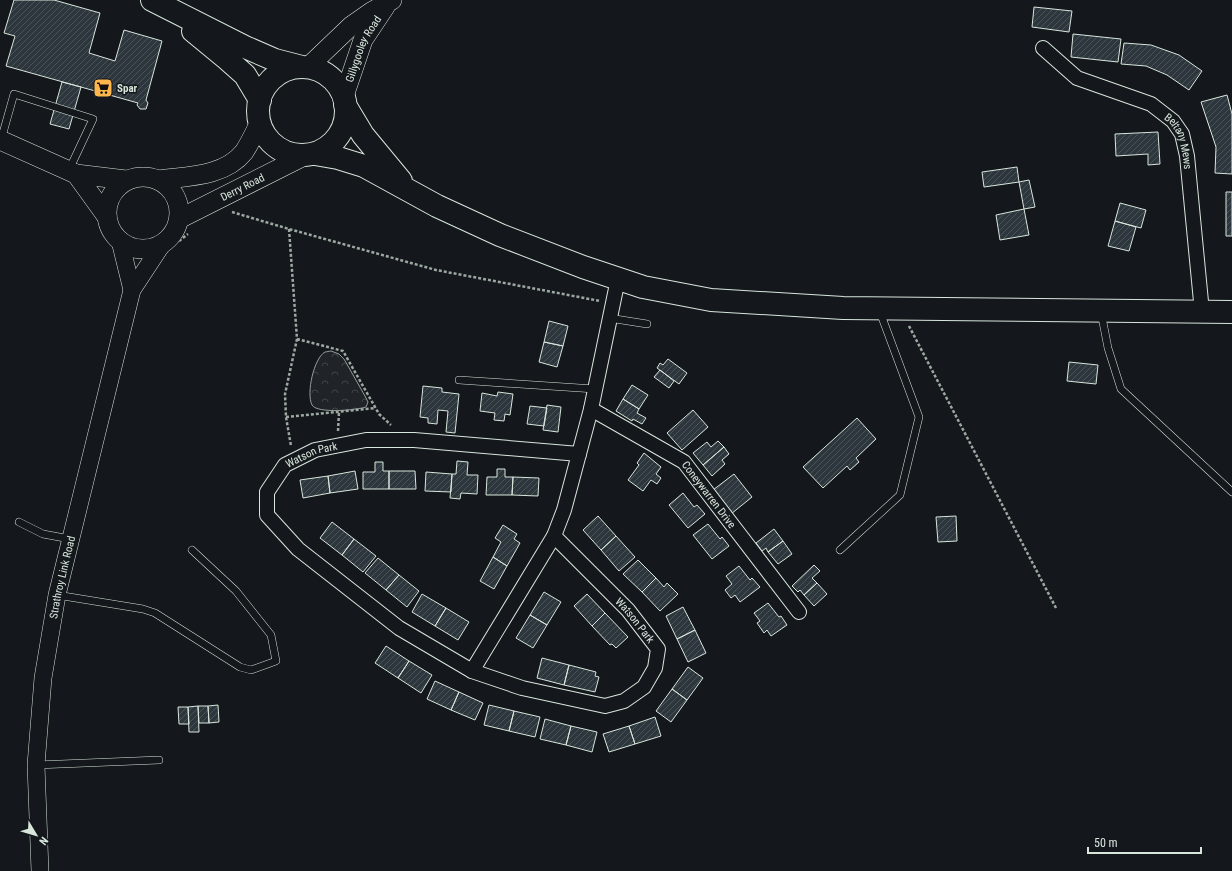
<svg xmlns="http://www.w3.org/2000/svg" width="1232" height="871" font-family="'Roboto Condensed',sans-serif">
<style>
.forest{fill:url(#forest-crowns);stroke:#939e99}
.building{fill:url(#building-hatch);stroke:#d8e6dc}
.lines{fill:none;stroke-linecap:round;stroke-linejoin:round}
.service-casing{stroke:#d8e6dc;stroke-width:8}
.minor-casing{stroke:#d8e6dc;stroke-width:16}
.tertiary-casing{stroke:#d8e6dc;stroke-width:18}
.secondary-casing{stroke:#d8e6dc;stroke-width:20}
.trunk-casing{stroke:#d8e6dc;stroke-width:24}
.path{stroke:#9da8a2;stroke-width:2.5;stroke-dasharray:3 2;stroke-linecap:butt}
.service{stroke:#14181c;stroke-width:7}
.minor{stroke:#14181c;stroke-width:14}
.tertiary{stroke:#14181c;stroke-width:17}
.secondary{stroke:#14181c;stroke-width:19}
.trunk{stroke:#14181c;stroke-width:22}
.labels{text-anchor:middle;stroke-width:3;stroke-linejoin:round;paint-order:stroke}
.street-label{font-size:11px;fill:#d8e6dc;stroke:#14181c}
.poi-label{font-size:11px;font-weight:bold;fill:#d8e6dc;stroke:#14181c;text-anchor:start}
</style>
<defs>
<pattern id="forest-crowns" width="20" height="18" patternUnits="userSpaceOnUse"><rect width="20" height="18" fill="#202428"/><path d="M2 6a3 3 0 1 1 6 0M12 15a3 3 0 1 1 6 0" fill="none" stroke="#404447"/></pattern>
<pattern id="building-hatch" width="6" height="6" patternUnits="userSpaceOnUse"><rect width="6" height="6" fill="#2c363c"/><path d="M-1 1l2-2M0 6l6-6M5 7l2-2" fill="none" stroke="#4a5358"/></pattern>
</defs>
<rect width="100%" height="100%" fill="#14181c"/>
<path class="forest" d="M331,351L339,354L344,359L365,396L368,402L366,407C357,410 317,414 312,405C306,393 314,358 325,352C326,352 330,351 331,351Z"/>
<path class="building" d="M14,0H54L100,13L89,53L115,61L124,30L162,41L146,100L148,103L146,109H140L137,105L138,103L6,66L15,36L4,33Z
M1034,7L1072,11L1069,32L1032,27Z
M1073,34L1121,39L1118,62L1071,57Z
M1124,43L1151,45L1179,55L1202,71L1189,90L1167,75L1146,66L1121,64Z
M62,82L81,87L69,129L50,124Z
M1227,95L1232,114V174L1215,173L1216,147L1201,102Z
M1158,132L1160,164L1148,165V154L1116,156L1115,134Z
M1017,167L1019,182L984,187L982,172Z
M1029,180L1035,207L1024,209L1019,182Z
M1226,192H1232V236H1226Z
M1120,203L1146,210L1141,228L1115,221Z
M1024,209L1029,235L1000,240L996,215Z
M1115,221L1136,227L1129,251L1108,246Z
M549,321L568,326L563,346L544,342Z
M544,342L563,346L557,367L539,362Z
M668,359L687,373L679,384L657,368L660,363L663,365Z
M1069,362L1098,365L1096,384L1067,381Z
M660,370L674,381L669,388L654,377Z
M632,385L648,395L639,409L623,399Z
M423,386L442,388V392L459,394L455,433L446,432L448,411L438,410L437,424L428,423V418L420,417Z
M498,392L513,394L510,415L505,414L504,421L494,420L495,413L480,411L482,393L497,396Z
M623,399L639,409L637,413L646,418L642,424L633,419L632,421L616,411Z
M547,405L561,407L558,432L543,430Z
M530,406L547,408L544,426L527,424Z
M693,410L708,427L682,450L667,433Z
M857,418L876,439L856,458L859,462L850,470L847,466L823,488L803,467Z
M718,441L724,447L703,465L693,453L707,442L711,447Z
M724,447L729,454L722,460L725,464L712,476L703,465Z
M644,453L661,467L656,474L661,478L657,484L651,480L643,491L628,480L639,465L637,463Z
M457,461L468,462L467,475H478L477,494L461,493L460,499L450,498L452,474H456Z
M375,462H383V471H389V489H363V472H375Z
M497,469H505V477H513L512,495H486L487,477H497Z
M355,471L358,489L330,493L328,476Z
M389,471H415L416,489H389Z
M426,472L452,474L451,492L425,491Z
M734,474L752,497L731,514L713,490Z
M328,476L330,493L303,498L300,480Z
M513,477L539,478L538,496L512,495Z
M683,493L694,507L697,505L705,514L688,528L669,505Z
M598,516L616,536L601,550L583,530Z
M956,516L957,541L938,542L936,517Z
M332,522L354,539L342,555L320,538Z
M708,524L720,539L722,537L729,546L712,559L693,535Z
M503,525L517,534L514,539L520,543L507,566L493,557L501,542L495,538Z
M774,529L783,541L768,552L766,548L762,551L756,543Z
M616,536L635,557L619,571L601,550Z
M354,539L376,556L363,572L342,555Z
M783,541L792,554L778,564L768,552Z
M493,557L507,566L494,589L480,581Z
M378,558L399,575L386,590L365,573Z
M638,560L656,578L642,592L623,574Z
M814,565L820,571L812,578L817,583L804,595L800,590L798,592L792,586Z
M739,566L750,580L752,578L760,587L740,602L735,595L731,598L725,590L732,584L726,576Z
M399,575L419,591L407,607L386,590Z
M656,578L664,587L667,583L678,594L660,611L642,592Z
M817,583L827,594L814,606L804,595Z
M544,592L561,602L547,625L530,615Z
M422,594L446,608L435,626L412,612Z
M587,594L605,613L592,626L574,606Z
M768,603L779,617L781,616L787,625L771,636L767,630L764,633L757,623L760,621L754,613Z
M683,607L695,630L677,639L666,616Z
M446,608L469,622L458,640L435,626Z
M605,613L628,637L616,648L612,644L610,645L592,626Z
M530,615L547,625L533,648L516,638Z
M695,630L706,653L688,662L677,639Z
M386,646L409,661L398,678L375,663Z
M542,658L569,665L564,685L537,678Z
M409,661L432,675L421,693L398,678Z
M569,665L596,672L595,676L599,677L595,692L564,685Z
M688,667L703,678L687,700L672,689Z
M435,681L459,692L451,710L427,699Z
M672,689L687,700L671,722L656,711Z
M459,692L483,703L475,720L451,710Z
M218,705L219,722L209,723L208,706Z
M489,705L514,711L509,731L484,725Z
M198,706L199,732H189L188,707Z
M198,706H208L209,723H199Z
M178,707H188L189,724H179Z
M514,711L540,717L535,737L509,731Z
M655,717L661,736L635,744L629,726Z
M545,719L571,726L566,745L540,739Z
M571,726L597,732L592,752L566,745Z
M629,726L635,744L609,752L603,734Z"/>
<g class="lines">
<g class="service-casing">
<path id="service" d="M1,140L14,94L93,119L69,170
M1101,312L1108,348L1121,389L1232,492
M609,318L647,324
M459,380L595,389
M19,522L43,534L70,539
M840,550L900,495L919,417L880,312
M57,595L143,609L155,613L240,667L251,670L276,661L271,635L236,591L192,550
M36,765L159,760"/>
</g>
<g class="minor-casing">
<g id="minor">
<path id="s1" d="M1043,48L1077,78L1151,104L1173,121L1182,134L1187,156L1202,312"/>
<path id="s2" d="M591,409L684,462L799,612"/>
<path id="s3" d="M554,536L628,610L658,649L655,668L644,687L624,701L605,706L522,688L472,671L399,628L298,549L267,515V492L285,465L315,450L366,440H414L579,454"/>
<path d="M472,671L554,536L564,510L591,409L618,279"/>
</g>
</g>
<g class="tertiary-casing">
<g id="tertiary">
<path d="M120,241L132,290"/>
<path id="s4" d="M40,871L36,765L43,678L57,595L132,290L163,243"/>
</g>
</g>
<g class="secondary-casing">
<g id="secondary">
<path d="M307,68L351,26L371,12L392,0"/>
<path id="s5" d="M344,96L363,40L385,7"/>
<path d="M0,140L76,174L126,180"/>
<path d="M76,174L107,217"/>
<circle cx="143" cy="213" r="36"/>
<path d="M158,180C187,176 224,177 244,152C250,143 255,132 260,122"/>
<path id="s6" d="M179,219L306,155"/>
</g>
</g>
<g class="trunk-casing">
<path id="trunk" d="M152,0L245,47L275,60L302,67
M193,31L227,59L245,75L260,100
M258 111a44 44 0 1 1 88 0a44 44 0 1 1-88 0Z
M345,105L363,135L401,181
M315,154L338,158L364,166L437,206L500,235L583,267L643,287L711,300L843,308L1232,312"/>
</g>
<path class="path" d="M232,212L289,229L436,270L600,301
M289,229L297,339L285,394L286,417L291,446
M179,241L188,234
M909,326L1056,608
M297,339L343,351L379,414L391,425
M286,417L375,408
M338,431L339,412"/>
<use href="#service" class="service"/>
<use href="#minor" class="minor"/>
<use href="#tertiary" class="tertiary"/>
<use href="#secondary" class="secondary"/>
<use href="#trunk" class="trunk"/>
</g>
<defs>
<g id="supermarket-square" transform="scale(1)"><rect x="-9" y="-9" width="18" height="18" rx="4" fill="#ffb74d" stroke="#14181c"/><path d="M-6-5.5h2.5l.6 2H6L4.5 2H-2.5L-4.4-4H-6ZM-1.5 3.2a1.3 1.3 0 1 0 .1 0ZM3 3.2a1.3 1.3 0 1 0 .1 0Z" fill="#111"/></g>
</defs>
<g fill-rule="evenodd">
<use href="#supermarket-square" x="103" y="88"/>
</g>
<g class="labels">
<g class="street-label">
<text dy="4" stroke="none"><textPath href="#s5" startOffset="51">Gillygooley Road</textPath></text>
<text dy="4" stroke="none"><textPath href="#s1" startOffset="173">Beltany Mews</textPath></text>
<text dy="4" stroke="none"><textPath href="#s6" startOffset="71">Derry Road</textPath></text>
<text dy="4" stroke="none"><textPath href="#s3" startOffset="720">Watson Park</textPath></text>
<text dy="4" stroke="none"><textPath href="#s2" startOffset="148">Coneywarren Drive</textPath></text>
<text dy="4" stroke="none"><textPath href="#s4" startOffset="296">Strathroy Link Road</textPath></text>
<text dy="4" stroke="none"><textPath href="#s3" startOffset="117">Watson Park</textPath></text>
</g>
<g class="poi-label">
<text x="117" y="92">Spar</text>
</g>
</g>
<g transform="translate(36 835) rotate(128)" stroke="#14181c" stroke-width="3" paint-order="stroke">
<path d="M0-3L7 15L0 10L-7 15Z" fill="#d8e6dc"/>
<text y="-6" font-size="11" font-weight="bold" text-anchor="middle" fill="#d8e6dc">N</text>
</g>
<path d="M1088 847v6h113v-6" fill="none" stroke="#d8e6dc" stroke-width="2"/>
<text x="1094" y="847" font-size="12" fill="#d8e6dc" stroke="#14181c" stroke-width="3" paint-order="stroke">50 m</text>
</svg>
